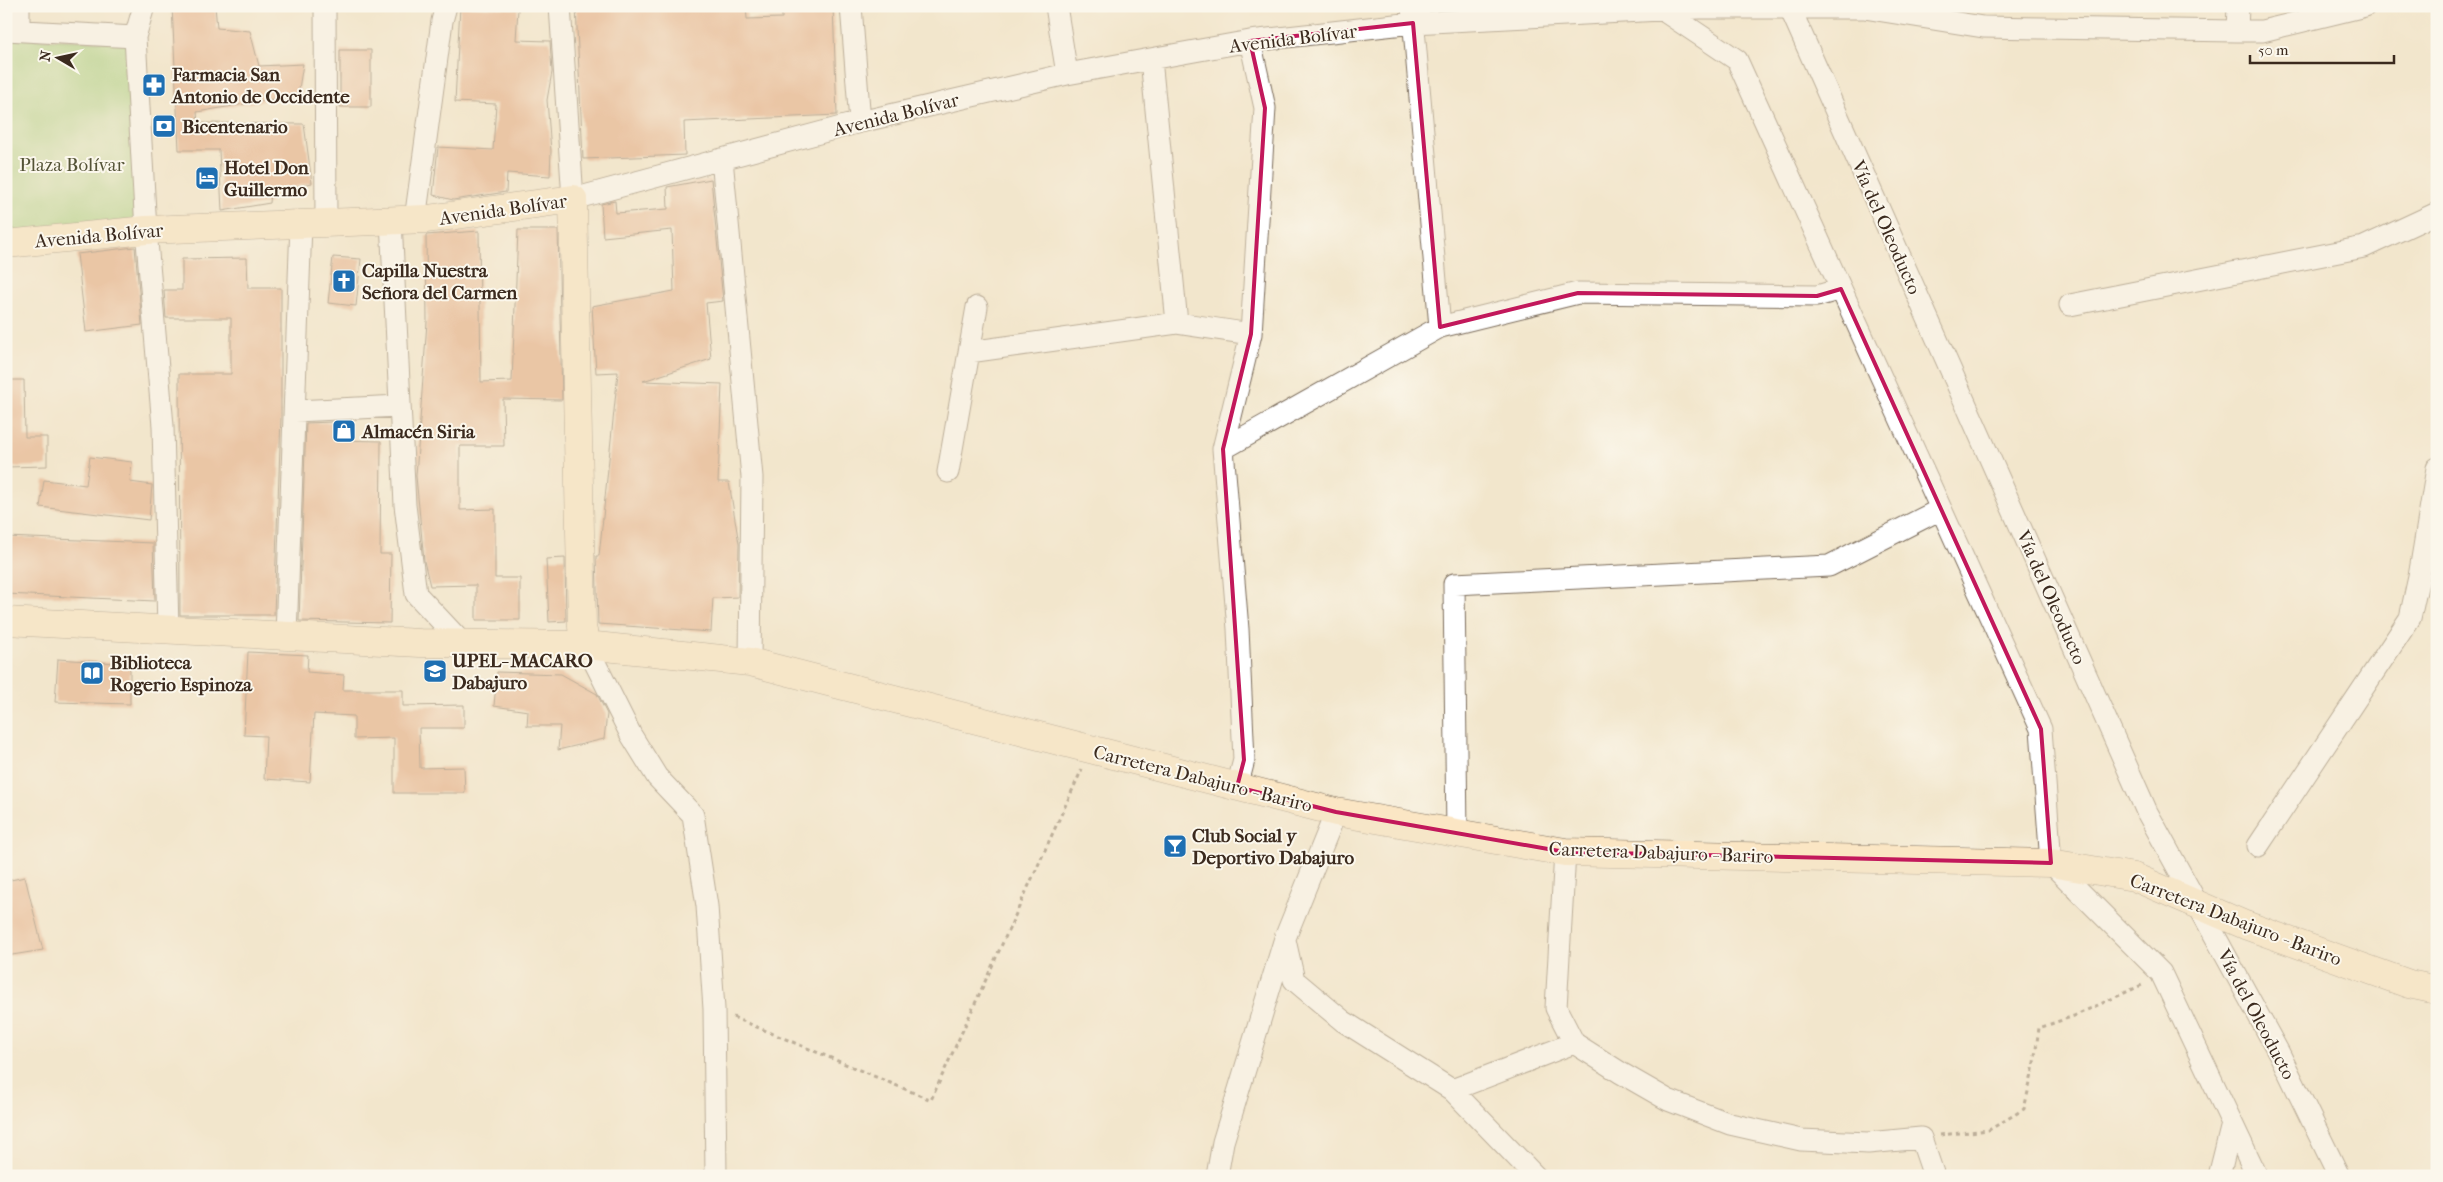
<svg xmlns="http://www.w3.org/2000/svg" width="2443" height="1182" font-family="'IM FELL French Canon',serif">
<style>
.green{fill:#a1cf7d;stroke:#6e7c4e}
.building{fill:#e19f76}
.lines{fill:none;stroke-linecap:round;stroke-linejoin:round}
.street-casing{stroke:#7b6c5b;stroke-width:23}
.secondary-casing{stroke:#7b6c5b;stroke-width:29}
.path{stroke:#7b6c5b;stroke-width:3;stroke-dasharray:4 4;stroke-linecap:butt}
.street{stroke:#fff;stroke-width:21}
.secondary{stroke:#fbe6c4;stroke-width:28}
.marked{fill:none;stroke:#c2185b;stroke-width:4;stroke-linejoin:round}
.labels{text-anchor:middle;stroke-width:4;stroke-linejoin:round;paint-order:stroke}
.street-label{font-size:19px;fill:#3b2a1e;stroke:#fbf7ec}
.poi-label{font-size:19px;font-weight:bold;fill:#3b2a1e;stroke:#fbf7ec;text-anchor:start}
.park-label{font-size:19px;fill:#545336;stroke:#fbf7ec}
</style>
<rect width="100%" height="100%" fill="#fbf7ec"/>
<filter id="ink" filterUnits="userSpaceOnUse"><feTurbulence type="fractalNoise" baseFrequency=".02" numOctaves="2"/><feDisplacementMap in="SourceGraphic" scale="10" xChannelSelector="R" yChannelSelector="G"/><feConvolveMatrix kernelMatrix="1 2 1 2 8 2 1 2 1" color-interpolation-filters="sRGB"/></filter>
<filter id="wash" filterUnits="userSpaceOnUse"><feTurbulence type="fractalNoise" baseFrequency=".0096" numOctaves="4" result="noise"/><feDisplacementMap in="SourceGraphic" scale="20" xChannelSelector="R" yChannelSelector="G"/><feGaussianBlur stdDeviation="1.12" result="paint"/><feColorMatrix in="noise" values="0 0 0 0 0 0 0 0 0 0 0 0 0 0 0 0 0 1.4 0 .05"/><feComposite in="paint" operator="in"/></filter>
<g filter="url(#wash)">
<rect width="100%" height="100%" fill="#f2e6cc"/>
<path class="green" d="M6,38L130,42L142,224L6,236Z"/>
<g id="blocks">
<path class="building" d="M172,6H215L217,28L250,31L259,66L303,64L298,95L197,112L198,123L304,124L312,183L271,192L270,203L222,211L219,150H179Z
M460,6L518,9L516,40L550,41L552,72L547,100L551,151L550,176L507,173L506,192L453,200L433,195L438,147L493,150L496,104L455,102Z
M576,6H746L747,19L782,18V6H833L837,115L684,122L685,155L583,159Z
M340,50H371V107H340Z
M711,179L723,301L706,303L711,359L643,381L722,384L718,482H729L739,544L738,597L713,598L711,632L598,624L596,556H599L618,372L596,373L592,306L674,291L672,230L603,237L601,204L615,201L616,213L668,209L667,187Z
M518,230H558L562,400L503,399L504,446H460V510L495,509V578H520V620H476V585L430,586L424,561L416,476L427,322L426,235L479,231L481,382L512,381Z
M135,247L142,325L86,332L77,254Z
M333,257L361,259L356,306L328,303Z
M247,258L248,288H281V417L274,615H180L179,374H231V318H166L164,290H182V259Z
M6,380H24L25,437H47V466L6,467Z
M334,422V440L381,441L380,554H391L390,623L299,621L306,423Z
M90,457L132,462L130,482L152,485L149,520L40,507L44,480L86,485Z
M6,537L153,543L155,601L6,594Z
M565,558L566,621L549,622L546,559Z
M248,652L308,655L307,672L344,675L343,690H403V706L464,705V728H419L420,768L464,767L465,793H394V738L354,739V716L314,714L310,782L264,779L266,736L244,735Z
M58,659L130,664V704L55,702Z
M497,672L561,674L597,694L607,714L604,739L558,750L560,726H527L528,711L494,706Z
M25,877L43,950L6,956V881Z"/>
</g>
</g>
<g filter="url(#ink)">
<use href="#blocks" fill-opacity="0" stroke="#7b6c5b" stroke-width="1"/>
<g class="lines">
<g class="street-casing">
<path id="street" d="M144,6L135,37L146,230L163,426L168,629
M325,6L326,223
M560,6L573,199L860,122L1067,74L1250,41L1413,23L1699,8H1864L1983,27L2237,31H2262L2365,6
M851,6L860,122
M1056,6L1067,74
M1412,6L1440,327
M1789,6L2147,812L2279,1053L2339,1176
M1668,7L1664,11L1737,60L2041,729L2051,863L2161,973L2257,1176
M6,30L135,37
M19,30V6
M2237,31L2238,6
M1151,59L1177,323
M722,159L752,477L750,662
M391,220L405,505L416,594L463,644
M415,220L442,21L446,6
M2070,305L2364,247L2437,213
M977,307L969,352L1177,323L1251,334
M295,411L400,406
M1223,449L1251,334L1265,108L1250,41
M948,472L969,352
M286,636L301,224
M586,645L631,735L657,777L693,815L707,906L714,1009L716,1176
M1237,787L1244,760L1238,629L1223,449L1440,327L1578,293L1817,296L1841,289
M1457,834L1454,584L1829,566L1941,509
M2258,846L2410,618L2419,577L2437,468
M1565,852L1556,1008L1574,1043L1621,1073L1668,1100L1730,1124L1801,1140L1868,1143L1921,1138L1934,1176
M1285,940L1294,980L1343,1021L1452,1090L1574,1043
M1452,1090L1535,1176
M1217,1176L1223,1142L1285,938L1336,812
M2219,1176L2232,1124"/>
</g>
<g class="secondary-casing">
<path id="secondary" d="M6,244L146,230L427,219L573,199L582,627L586,645
M6,621L420,643L586,645L750,662L1336,812L1565,852L2051,863L2134,877L2245,925L2409,984L2437,990"/>
</g>
<path class="path" d="M733,1017L931,1100L1082,769
M1940,1135L1989,1130L2024,1109L2033,1070L2039,1028L2074,1016L2144,984"/>
<use href="#street" class="street"/>
<use href="#secondary" class="secondary"/>
</g>
</g>
<path d="M0 0H2443V1182H0ZM1413,23L1440,327L1578,293L1817,296L1841,289L2041,729L2051,863L1565,852L1336,812L1237,787L1244,760L1223,449L1251,334L1265,108L1250,41Z" fill="#f2e6cc" fill-opacity=".55" fill-rule="evenodd"/>
<path class="marked" d="M1413,23L1440,327L1578,293L1817,296L1841,289L2041,729L2051,863L1565,852L1336,812L1237,787L1244,760L1223,449L1251,334L1265,108L1250,41Z"/>
<defs>
<g id="pharmacy-square" transform="scale(1.25)"><rect x="-9" y="-9" width="18" height="18" rx="4" fill="#1f6fb2" stroke="#fbf7ec"/><path d="M-2-6h4v4h4v4h-4v4h-4v-4h-4v-4h4Z" fill="#fff"/></g>
<g id="bank-square" transform="scale(1.25)"><rect x="-9" y="-9" width="18" height="18" rx="4" fill="#1f6fb2" stroke="#fbf7ec"/><path d="M-6-4H6V4H-6ZM0-2.3a2.3 2.3 0 1 0 0 4.6a2.3 2.3 0 1 0 0-4.6Z" fill="#fff"/></g>
<g id="hotel-square" transform="scale(1.25)"><rect x="-9" y="-9" width="18" height="18" rx="4" fill="#1f6fb2" stroke="#fbf7ec"/><path d="M-6-4.5h1.5V1H6V5H4.5V3h-9V5H-6ZM-4 0a1.8 1.8 0 1 1 3.6 0ZM.5 0V-2.5h3Q6-2.5 6 0Z" fill="#fff"/></g>
<g id="church-square" transform="scale(1.25)"><rect x="-9" y="-9" width="18" height="18" rx="4" fill="#1f6fb2" stroke="#fbf7ec"/><path d="M-1.2-6h2.4v3.5h3.3v2.4h-3.3V6h-2.4V-.1h-3.3v-2.4h3.3Z" fill="#fff"/></g>
<g id="shop-square" transform="scale(1.25)"><rect x="-9" y="-9" width="18" height="18" rx="4" fill="#1f6fb2" stroke="#fbf7ec"/><path d="M-5-2.5h2.3a2.7 3.5 0 0 1 5.4 0H5L5.5 6h-11ZM-1.5-2.5h3a1.5 2.3 0 0 0-3 0Z" fill="#fff"/></g>
<g id="school-square" transform="scale(1.25)"><rect x="-9" y="-9" width="18" height="18" rx="4" fill="#1f6fb2" stroke="#fbf7ec"/><path d="M0-5L7-2L0 1L-7-2ZM-4 1L0 2.5L4 1V4Q0 6-4 4Z" fill="#fff"/></g>
<g id="library-square" transform="scale(1.25)"><rect x="-9" y="-9" width="18" height="18" rx="4" fill="#1f6fb2" stroke="#fbf7ec"/><path d="M-6-4Q-3-5.5-.7-3.5V5Q-3 3-6 4ZM6-4Q3-5.5 .7-3.5V5Q3 3 6 4Z" fill="#fff"/></g>
<g id="bar-square" transform="scale(1.25)"><rect x="-9" y="-9" width="18" height="18" rx="4" fill="#1f6fb2" stroke="#fbf7ec"/><path d="M-6-5H6L.8 .8V4.5H3.5V6h-7V4.5H-.8V.8Z" fill="#fff"/></g>
</defs>
<g fill-rule="evenodd">
<use href="#pharmacy-square" x="154" y="85"/>
<use href="#bank-square" x="164" y="126"/>
<use href="#hotel-square" x="207" y="178"/>
<use href="#church-square" x="344" y="281"/>
<use href="#shop-square" x="344" y="431"/>
<use href="#school-square" x="435" y="671"/>
<use href="#library-square" x="92" y="673"/>
<use href="#bar-square" x="1175" y="846"/>
</g>
<g class="labels">
<g class="street-label">
<text transform="translate(1293 38) rotate(-7)" y="7">Avenida Bolívar</text>
<text transform="translate(896 114) rotate(-14)" y="7">Avenida Bolívar</text>
<text transform="translate(503 209) rotate(-8)" y="7">Avenida Bolívar</text>
<text transform="translate(1887 227) rotate(66)" y="7">Vía del Oleoducto</text>
<text transform="translate(99 235) rotate(-5)" y="7">Avenida Bolívar</text>
<text transform="translate(2052 597) rotate(66)" y="7">Vía del Oleoducto</text>
<text transform="translate(1203 778) rotate(14)" y="7">Carretera Dabajuro - Bariro</text>
<text transform="translate(1661 852) rotate(2)" y="7">Carretera Dabajuro - Bariro</text>
<text transform="translate(2236 919) rotate(21)" y="7">Carretera Dabajuro - Bariro</text>
<text transform="translate(2257 1014) rotate(62)" y="7">Vía del Oleoducto</text>
</g>
<g class="poi-label">
<text x="172" y="81">Farmacia San<tspan x="172" dy="22">Antonio de Occidente</tspan></text>
<text x="182" y="133">Bicentenario</text>
<text x="224" y="174">Hotel Don<tspan x="224" dy="22">Guillermo</tspan></text>
<text x="362" y="277">Capilla Nuestra<tspan x="362" dy="22">Señora del Carmen</tspan></text>
<text x="362" y="438">Almacén Siria</text>
<text x="452" y="667">UPEL- MACARO<tspan x="452" dy="22">Dabajuro</tspan></text>
<text x="110" y="669">Biblioteca<tspan x="110" dy="22">Rogerio Espinoza</tspan></text>
<text x="1192" y="842">Club Social y<tspan x="1192" dy="22">Deportivo Dabajuro</tspan></text>
</g>
<g class="park-label">
<text x="72" y="171">Plaza Bolívar</text>
</g>
</g>
<rect width="2443" height="1182" fill="none" stroke="#fbf7ec" stroke-width="25"/>
<g transform="translate(58 58) rotate(279)" stroke="#fbf7ec" stroke-width="4" paint-order="stroke">
<path d="M0-4L9 19L0 12L-9 19Z" fill="#3b2a1e"/>
<text y="-8" font-size="14" font-weight="bold" text-anchor="middle" fill="#3b2a1e">N</text>
</g>
<path d="M2250 55v8h144v-8" fill="none" stroke="#3b2a1e" stroke-width="2.5"/>
<text x="2258" y="55" font-size="15" fill="#3b2a1e" stroke="#fbf7ec" stroke-width="4" paint-order="stroke">50 m</text>
</svg>
